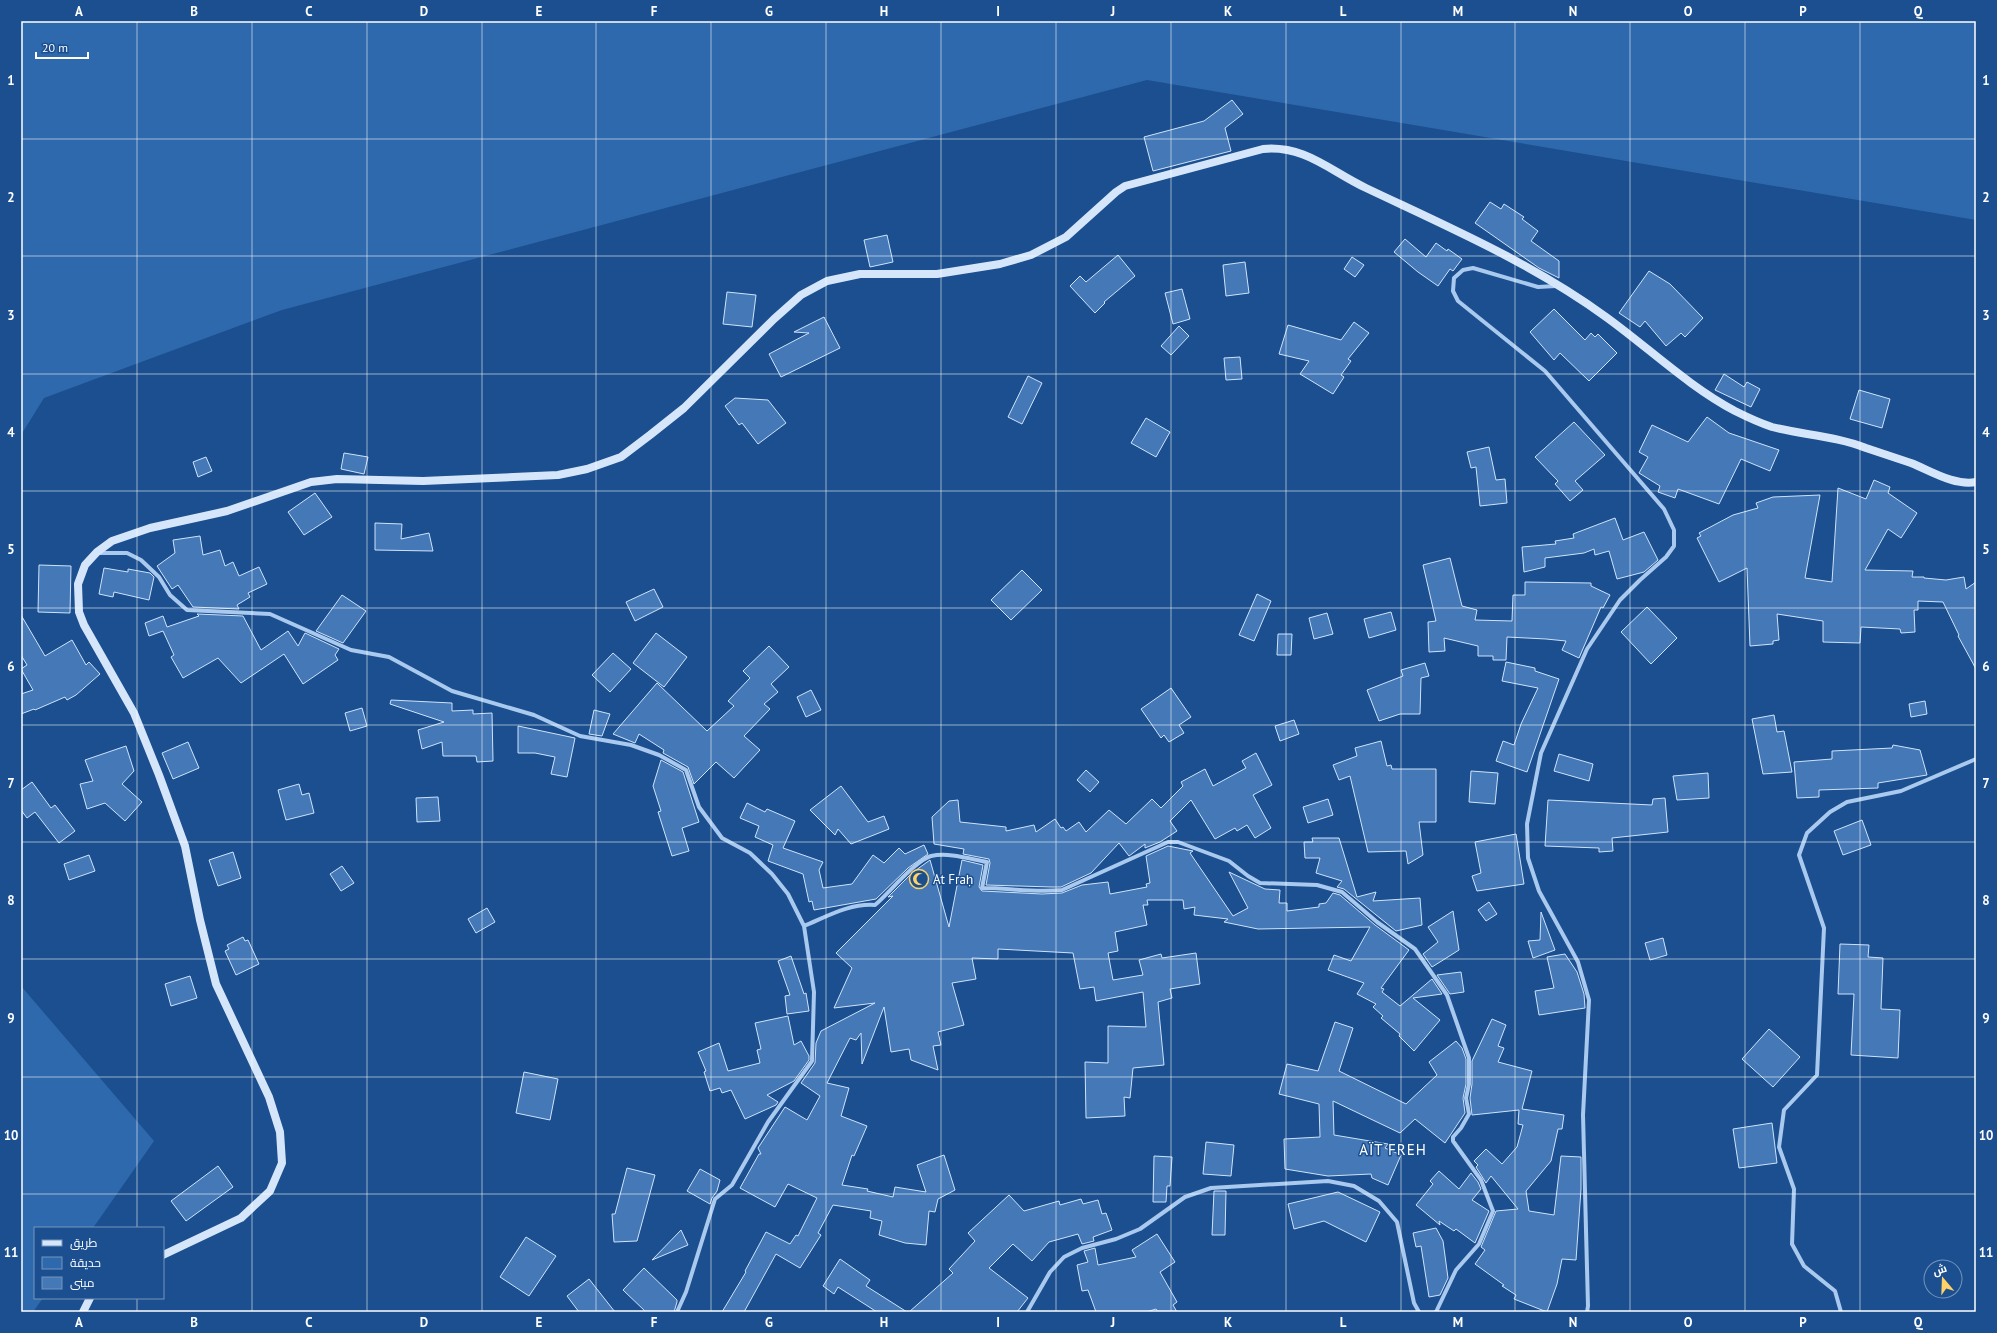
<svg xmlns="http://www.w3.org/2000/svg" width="1997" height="1333" font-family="'PT Sans',Cairo,sans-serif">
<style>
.green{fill:#2e69ad}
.building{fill:#4478b7;stroke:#cfe3fa}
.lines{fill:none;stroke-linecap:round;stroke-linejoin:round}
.street{stroke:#a9c9ee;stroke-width:4}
.secondary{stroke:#d6e6fa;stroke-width:8}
.grid{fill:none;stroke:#fff;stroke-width:1;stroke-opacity:0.55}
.labels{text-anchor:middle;stroke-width:3;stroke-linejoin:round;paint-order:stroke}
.poi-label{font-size:13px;fill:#fff;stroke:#1b4f8f;text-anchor:start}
.quarter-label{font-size:15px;letter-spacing:1px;fill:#fff;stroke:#1b4f8f}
.neatline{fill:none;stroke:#fff;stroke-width:1.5}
.grid-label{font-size:13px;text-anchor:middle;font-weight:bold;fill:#fff}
</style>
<rect width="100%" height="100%" fill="#1b4f8f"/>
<path class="green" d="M21,21H1976V220L1147,80L282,310L44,398L21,435Z
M21,986L154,1141L93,1228H35V1298H43L33,1312H21Z"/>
<path class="building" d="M1232,100L1243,114L1225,128L1231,151L1153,171L1144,137L1204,121Z
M1490,202L1501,209L1504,204L1524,217L1522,219L1538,231L1531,241L1559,261V278L1539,268L1475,223Z
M887,235L893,262L870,267L864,240Z
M1405,239L1426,257L1436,243L1447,251L1448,249L1462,259L1453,271L1450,269L1438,286L1418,272L1394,252Z
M1118,255L1135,276L1104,302L1105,303L1095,313L1070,286L1080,276L1086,282Z
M1352,257L1364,265L1355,277L1344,269Z
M1245,262L1249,293L1226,296L1223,265Z
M1649,271L1670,284L1703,318L1685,337L1681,333L1666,346L1645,321L1640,327L1619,313Z
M1182,289L1190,319L1173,324L1165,293Z
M727,292L756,295L752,327L723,324Z
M1554,309L1585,340L1591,333L1595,337L1598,334L1617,353L1589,381L1560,353L1554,360L1530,332Z
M824,317L840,348L781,377L769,354L809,333L794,332Z
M1354,322L1369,333L1348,359L1351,361L1341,375L1344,377L1333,394L1300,374L1309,361L1279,354L1288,325L1341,340Z
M1179,326L1189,336L1171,355L1161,346Z
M1240,357L1242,379L1226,380L1224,358Z
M1724,374L1744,387L1747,382L1760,389L1751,407L1715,390Z
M1028,376L1042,383L1022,424L1008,417Z
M1859,390L1890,399L1882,428L1850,419Z
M735,398L768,400L786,423L758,444L742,423L739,425L725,406Z
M1707,417L1729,433L1779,450L1770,471L1741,459L1719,504L1678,489L1675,498L1658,492L1660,486L1639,473L1648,457L1639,452L1652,425L1688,442Z
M1146,418L1170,432L1156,457L1131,443Z
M1574,422L1605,455L1575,481L1583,490L1570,501L1555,484L1558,481L1535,457Z
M1489,447L1496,480L1505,479L1507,503L1480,506L1476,467L1471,468L1467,452Z
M344,453L368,457L364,474L341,469Z
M206,457L212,471L198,477L193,462Z
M1874,480L1890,487L1888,493L1917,513L1901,538L1888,529L1865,570L1913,571L1912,577H1924V578L1946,580L1964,577L1966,589L1976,582V669L1958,636L1959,635L1943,602L1918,601V610H1914L1915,632L1901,633L1900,629L1861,627L1860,643L1823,642V621L1777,614L1779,640L1773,641V644L1750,646L1747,568L1719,582L1697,538L1701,536L1699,533L1733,515L1758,508L1756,503L1773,497L1820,495L1805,578L1832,582L1838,488L1866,499Z
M315,493L332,517L304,535L288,512Z
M1615,518L1623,540L1644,532L1658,560L1644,572L1617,579L1609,551L1595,555L1594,549L1584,553L1545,558V567L1524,572L1522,547L1556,544L1555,541L1574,538L1573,534Z
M375,523L402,524L401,539L429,533L433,551L375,550Z
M200,536L203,555L220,550L225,566L233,562L239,576L259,567L267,584L248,593L250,597L237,605L239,609L193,607L178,585L172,589L157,566L175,553L173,540Z
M1450,558L1462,606L1477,610L1475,620L1512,621L1513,595H1525V582L1591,583V586L1610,595L1603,608L1601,607L1579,658L1562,650L1566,641L1546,639L1507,637L1506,660H1493V656H1478V646L1444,638L1445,651L1429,652L1428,622L1436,621L1423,565Z
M39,565L71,566L70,613L38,612Z
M104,568L128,572V569L150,573L154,577L149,600L114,592L113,597L99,594Z
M1022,570L1042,590L1011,620L991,600Z
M654,589L663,607L635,621L626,602Z
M1257,594L1271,601L1254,641L1239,635Z
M342,595L366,611L343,643L316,631Z
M1647,607L1677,638L1651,664L1621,632Z
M1391,612L1396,630L1369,638L1364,619Z
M1327,613L1333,634L1314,639L1309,618Z
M197,614L243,616L261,650L288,631L298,646L305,633L339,649L335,655L338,660L303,684L284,654L241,683L218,658L183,678L171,657L174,655L163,631L149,636L145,623L163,616L167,627L199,616Z
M21,615L45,656L72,640L86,665L89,662L100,674L76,695L67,700L65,697L35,710L34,709L21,714V694L33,690L21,669L27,665L21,655Z
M656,633L687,657L664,687L633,663Z
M1278,634H1292L1291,655H1277Z
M769,646L789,667L771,684L778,692L764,704L770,709L744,736L760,750L734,778L716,762L694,784L688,767L663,753L664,750L639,734L635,743L613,734L657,683L707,731L734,706L728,701L750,678L743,671Z
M613,653L631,669L610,692L592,675Z
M1506,662L1535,668V671L1559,679L1527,772L1496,761L1503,741L1514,745L1521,724L1538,688L1502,681Z
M1425,663L1429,676L1421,678L1420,714H1400L1379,721L1367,690L1403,676L1401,670Z
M1171,688L1191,717L1179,725L1184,733L1169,742L1164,735L1161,738L1141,709Z
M811,690L821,710L806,717L797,697Z
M391,700L452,703V711L473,710V714L492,713L493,761L477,762L476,756H443L442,742L422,749L418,730L444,722L390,704Z
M1925,701L1927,714L1911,717L1909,704Z
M362,708L367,726L350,731L345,713Z
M594,710L610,714L602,736L589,734Z
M1774,715L1777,732L1784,731L1792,772L1763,774L1752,719Z
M1294,720L1299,734L1280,741L1275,726Z
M518,726L575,738L567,777L551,774L555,757L535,753H518Z
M1381,741L1387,766L1391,765L1392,769H1436V822H1419L1423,855L1408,864L1406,851L1368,852L1350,776L1339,780L1333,765L1357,756L1355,748Z
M188,742L199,768L173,779L162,753Z
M1893,745L1920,750L1927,775L1878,783V788L1819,790V797L1797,798L1794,762L1832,759V751L1892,748Z
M126,746L134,771L122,784L142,802L125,821L105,803L87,809L80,784L93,781L85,760Z
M1256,753L1272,785L1253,795L1271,828L1255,838L1247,825L1237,831L1235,828L1215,839L1191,800L1170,821L1177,831L1160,842L1145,848V844L1129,856L1119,843L1091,873L1061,887H1052L986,885L990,863L989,859L963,854L964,849L934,844L932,817L949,801L958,800L960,822L1006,827V831L1034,825L1036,832L1055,819L1061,828L1063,827L1066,831L1079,822L1086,832L1109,810L1126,824L1152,799L1161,808L1183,786L1181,782L1205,769L1213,786L1246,768L1242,761Z
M1559,754L1593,764L1589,781L1554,771Z
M661,760L683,772L699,822L682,828L689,851L672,856L658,812L661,811L653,786Z
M1086,770L1099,782L1090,792L1077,780Z
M1471,771L1498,773L1495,804L1469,802Z
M1708,773L1709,798L1677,800L1673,776Z
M32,782L51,808L55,805L75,831L59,843L35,812L27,818L21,810V790Z
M299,784L302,795L309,793L314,813L286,820L278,790Z
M841,786L868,822L884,816L889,829L851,844L838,829L835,835L810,810Z
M438,797L440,821L417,822L416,798Z
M1665,798L1668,832L1612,838L1613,851L1599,852V848L1545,846L1548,800L1652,805L1653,799Z
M1328,799L1333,815L1308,823L1303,807Z
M747,803L765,812L767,809L795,821L783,848L823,862L819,870L823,888L852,884L873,855L884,863L899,848L905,854L924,845L928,854L908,868L876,899L814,910L812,901L809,902L803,874L768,861L773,845L755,837L759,826L740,818Z
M1862,820L1871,845L1843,855L1834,831Z
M1516,834L1524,884L1477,891L1472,876L1481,873L1475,842Z
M1312,838H1339L1357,897L1376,892L1373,901L1420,898L1422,925L1396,931L1344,889L1337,887L1342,881L1316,873L1320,858H1305L1304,842H1313Z
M1168,846L1193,851L1190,853L1233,916L1248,908L1229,872L1265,889L1280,890L1279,903H1287V911L1319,907V904L1326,903L1333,893L1340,895L1375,925L1409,950L1381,988L1384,989L1382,992L1400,1006L1432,979L1442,994L1413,998L1440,1020L1414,1051L1399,1036L1400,1034L1381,1018L1383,1016L1373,1007L1376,1004L1357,994L1364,983L1328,970L1334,955L1351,961L1370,927L1258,929L1224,922L1228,919L1194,915L1195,907L1184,909L1183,900H1147L1148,905H1143L1147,925L1115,932L1118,951L1108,953L1113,980L1143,975L1139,960L1161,954L1162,958L1196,953L1200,984L1170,989L1172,998L1158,1002L1164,1065L1133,1068L1130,1098L1124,1097L1125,1116L1086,1118L1085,1062L1108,1063V1026L1146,1027L1143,992L1096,1001L1094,987L1080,989L1073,953L998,949V959L972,958L976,979L952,983L964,1025L938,1032L941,1045L933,1046L938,1070L911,1060L909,1049L891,1052L884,1007L862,1064L861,1033L856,1040L850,1038L827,1083L849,1088L841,1116L867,1126L854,1156L852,1155L842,1185L868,1189L867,1191L893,1197L895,1187L926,1192L917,1165L944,1155L955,1190L938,1199L935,1212L929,1211L926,1245L905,1243L879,1235L882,1221L870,1218L871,1211L833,1205L818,1233L821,1235L800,1268L776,1254L744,1312H722L746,1272L745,1271L766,1232L790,1244L796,1235L798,1236L817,1198L788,1184L775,1207L740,1188L759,1154H761L758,1148L785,1107L807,1120L820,1096L801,1083L815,1063L816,1043L821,1031L875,1003L834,1008L852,968L836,953L893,896L888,897L912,873L930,860L949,927L962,860L983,865L979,887L982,891L1042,894L1062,893L1082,885L1108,882L1110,894L1147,887L1146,884L1150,883L1146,856Z
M233,852L241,878L218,886L209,860Z
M89,855L95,871L69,880L64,864Z
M342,866L354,883L341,891L330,874Z
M1489,902L1497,914L1486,921L1478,910Z
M487,908L495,922L476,933L468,919Z
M1453,911L1459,950L1432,967L1423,954L1438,942L1428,927Z
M1541,912L1555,950L1533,958L1528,941L1540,940Z
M243,937L245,941L248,940L259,964L236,975L225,951L229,949L227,945Z
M1663,938L1667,955L1650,960L1645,943Z
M1840,944L1869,945L1868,957L1883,958L1881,1009L1900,1010L1898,1058L1851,1055L1854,994H1838Z
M1565,954L1577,972L1584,994L1585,1008L1539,1015L1535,991L1554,988L1547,957Z
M791,956L804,994L806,993L809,1011L787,1014L785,996L790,995L778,961Z
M1461,972L1464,992L1450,994L1437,975Z
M190,976L197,998L171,1006L165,984Z
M788,1016L794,1045L801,1041L809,1056V1060L794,1081L767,1095L778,1102L776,1105L745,1119L731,1090L722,1093L720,1088L710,1091L704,1072L706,1071L698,1052L719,1043L728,1071L760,1063L757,1050L761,1049L755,1023Z
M1492,1019L1506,1025L1498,1046L1504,1048L1498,1062L1532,1071L1522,1109L1564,1115L1562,1129H1558L1551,1161L1526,1191L1529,1211L1554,1215L1561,1156L1581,1157V1189L1576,1260L1562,1259L1557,1284L1547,1312L1514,1299L1516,1295L1502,1286L1504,1285L1475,1264L1485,1250L1481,1247L1496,1211L1518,1209L1491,1176L1486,1183L1476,1167L1478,1165L1474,1161L1486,1149L1502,1164L1517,1147L1523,1125L1518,1124L1519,1110L1472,1115L1470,1098L1472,1084V1061Z
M1335,1022L1353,1028L1339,1071L1406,1104L1437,1075L1429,1062L1456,1041L1462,1048L1466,1059V1084L1463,1098L1465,1113L1445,1143L1415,1119L1400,1133L1333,1101L1334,1135L1388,1144L1385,1148L1401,1155L1388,1185L1372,1178L1371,1174L1328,1176L1285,1169L1284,1139L1320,1137L1319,1104L1279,1094L1287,1064L1318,1071Z
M1769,1029L1800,1057L1773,1087L1742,1059Z
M524,1072L558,1079L550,1120L516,1113Z
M1772,1123L1777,1163L1739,1168L1733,1129Z
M1206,1142L1234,1145L1231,1176L1203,1174Z
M1154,1156L1172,1157L1170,1186H1167L1166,1202H1153Z
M218,1166L233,1187L186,1221L171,1201Z
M627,1168L655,1175L637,1241L614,1242L612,1214H615Z
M700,1169L720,1180L717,1191L712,1198L710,1204L687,1191Z
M1439,1171L1459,1189L1471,1173L1478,1182L1481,1189L1472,1200L1489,1211L1475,1243L1456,1229L1454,1231L1439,1221L1440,1225L1416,1205L1433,1184L1430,1181Z
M1214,1191H1226L1225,1235H1212Z
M1338,1192L1380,1212L1366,1242L1324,1221L1294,1229L1288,1204Z
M1009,1195L1024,1211L1059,1201L1060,1205L1081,1199L1083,1204L1098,1200L1102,1214L1106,1213L1112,1230L1093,1237L1094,1241L1082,1244L1078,1234L1049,1242L1032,1261L1013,1244L989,1268L1028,1298L1017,1312H909L953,1273L949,1269L975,1241L968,1233Z
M1436,1228L1443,1241L1448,1278L1440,1295L1429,1297L1421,1246L1416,1247L1413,1233Z
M681,1230L688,1245L652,1260Z
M1157,1234L1175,1262L1160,1272L1177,1302L1173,1305L1177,1312H1158L1156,1309L1146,1312H1096L1088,1290L1082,1291L1077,1265L1088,1262L1084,1251L1095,1248L1098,1265L1136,1257L1132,1250Z
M526,1237L556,1256L529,1296L500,1277Z
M840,1259L870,1280L866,1286L907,1312H877L838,1287L834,1294L823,1286Z
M644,1268L677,1300V1302L674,1312H646L623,1290Z
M589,1279L615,1312H579L567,1296Z"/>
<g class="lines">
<path class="street" d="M1556,286L1538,287L1473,268L1463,270L1454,278L1453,291L1458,301L1545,371L1664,509L1674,530V546L1666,557L1640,580L1620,600L1587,649L1541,753L1527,824L1528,858L1539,891L1578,962L1589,1000L1583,1115L1588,1306L1587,1312
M99,553H127L141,560L159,577L170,595L187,610L270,614L351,650L389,657L452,691L534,715L580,736L631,745L659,755L686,770L699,807L722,838L750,853L772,874L788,894L804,926L814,992L812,1061L768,1122L732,1185L715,1199L686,1292L677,1312
M804,926C826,917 850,903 875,905C888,894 916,860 931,856C949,852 970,859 987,862L982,888C1009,888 1035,893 1062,890L1168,842H1178L1229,861L1248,876L1260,883L1317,885L1342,892L1377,922L1415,949L1447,995L1469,1058V1084L1466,1098L1469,1114L1461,1128L1453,1137V1141L1481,1180L1493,1211L1479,1244L1456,1270L1436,1312
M1027,1312L1050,1272L1064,1257L1082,1248L1116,1239L1140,1229L1185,1197L1211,1188L1328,1181L1354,1186L1379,1201L1397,1222L1414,1303L1419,1312
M1841,1312L1835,1291L1804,1266L1792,1244L1794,1189L1779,1147L1784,1110L1817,1075L1824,928L1799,855L1807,833L1830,812L1847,802L1901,791L1976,759"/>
<path class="secondary" d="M163,1255L241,1218L270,1191L282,1163L280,1132L269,1097L216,984L200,920L185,846L159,775L134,713L84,625L79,612L78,584L85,565L97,552L112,541L150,528L227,511L311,482L337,479L423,481L558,475L587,469L621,457L650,435L684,408L774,319L801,295L827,281L860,274H937L1000,264L1031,255L1066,237L1116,192L1125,186L1263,149C1305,145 1330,171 1366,188C1448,227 1532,263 1606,317C1649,348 1688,386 1735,411C1747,417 1760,423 1772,427C1803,435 1836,436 1866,448C1881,453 1896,458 1911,463C1931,471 1954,486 1976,482
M83,1312L90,1298"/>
</g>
<path class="grid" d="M137,21V1228M252,21V1312M367,21V1312M482,21V1312M596,21V1312M711,21V1312M826,21V1312M941,21V1312M1056,21V1312M1171,21V1312M1286,21V1312M1401,21V1312M1515,21V1312M1630,21V1312M1745,21V1312M1860,21V1312M21,139H1976M21,256H1976M21,374H1976M21,491H1976M21,608H1976M21,725H1976M21,842H1976M21,959H1976M21,1077H1976M21,1194H1976M137,1298V1312"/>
<defs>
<g id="mosque-ring" transform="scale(1)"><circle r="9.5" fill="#1b4f8f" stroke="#ffd166" stroke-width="1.5"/><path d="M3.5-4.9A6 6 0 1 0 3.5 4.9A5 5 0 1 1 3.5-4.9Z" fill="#ffd166"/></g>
</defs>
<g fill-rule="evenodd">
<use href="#mosque-ring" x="919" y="879"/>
</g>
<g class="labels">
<g class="poi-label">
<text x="933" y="884">At Fraḥ</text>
</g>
<g class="quarter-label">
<text x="1393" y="1155">AÏT FREH</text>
</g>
</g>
<rect width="1997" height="1333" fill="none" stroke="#1b4f8f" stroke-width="44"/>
<rect x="34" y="1227" width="130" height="72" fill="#1b4f8f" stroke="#7695bc"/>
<rect x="42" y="1240" width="20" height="6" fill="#d6e6fa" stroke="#7695bc"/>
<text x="70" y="1247" font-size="12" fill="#ffffff">طريق</text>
<rect x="42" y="1257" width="20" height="12" fill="#2e69ad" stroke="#7695bc"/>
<text x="70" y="1267" font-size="12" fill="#ffffff">حديقة</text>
<rect x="42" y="1277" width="20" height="12" fill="#4478b7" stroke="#7695bc"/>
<text x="70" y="1287" font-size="12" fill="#ffffff">مبنى</text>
<g transform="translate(1943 1279) rotate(341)"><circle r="19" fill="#1b4f8f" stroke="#7695bc"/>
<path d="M0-3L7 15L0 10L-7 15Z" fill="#ffd166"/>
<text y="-6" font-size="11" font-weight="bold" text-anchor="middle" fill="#ffffff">ش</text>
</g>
<path d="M36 52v6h52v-6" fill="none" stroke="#ffffff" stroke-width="2"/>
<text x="42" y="52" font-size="12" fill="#ffffff" stroke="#1b4f8f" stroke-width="3" paint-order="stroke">20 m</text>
<rect x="22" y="22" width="1953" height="1289" class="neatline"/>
<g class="grid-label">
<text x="79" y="16">A</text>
<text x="194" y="16">B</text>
<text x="309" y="16">C</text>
<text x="424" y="16">D</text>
<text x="539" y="16">E</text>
<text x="654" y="16">F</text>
<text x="769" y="16">G</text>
<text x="884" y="16">H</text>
<text x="998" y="16">I</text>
<text x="1113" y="16">J</text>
<text x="1228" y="16">K</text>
<text x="1343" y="16">L</text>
<text x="1458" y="16">M</text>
<text x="1573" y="16">N</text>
<text x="1688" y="16">O</text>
<text x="1803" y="16">P</text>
<text x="1918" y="16">Q</text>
<text x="11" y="85">1</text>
<text x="1986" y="85">1</text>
<text x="11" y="202">2</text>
<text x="1986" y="202">2</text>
<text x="11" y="320">3</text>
<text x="1986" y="320">3</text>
<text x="11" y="437">4</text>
<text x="1986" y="437">4</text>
<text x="11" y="554">5</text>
<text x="1986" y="554">5</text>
<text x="11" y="671">6</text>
<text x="1986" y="671">6</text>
<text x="11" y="788">7</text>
<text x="1986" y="788">7</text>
<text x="11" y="905">8</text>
<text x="1986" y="905">8</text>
<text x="11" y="1023">9</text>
<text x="1986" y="1023">9</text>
<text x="11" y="1140">10</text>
<text x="1986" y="1140">10</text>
<text x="11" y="1257">11</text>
<text x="1986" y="1257">11</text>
<text x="79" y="1327">A</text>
<text x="194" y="1327">B</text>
<text x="309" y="1327">C</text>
<text x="424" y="1327">D</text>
<text x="539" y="1327">E</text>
<text x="654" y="1327">F</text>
<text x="769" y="1327">G</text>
<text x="884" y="1327">H</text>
<text x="998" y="1327">I</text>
<text x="1113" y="1327">J</text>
<text x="1228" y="1327">K</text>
<text x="1343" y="1327">L</text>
<text x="1458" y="1327">M</text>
<text x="1573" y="1327">N</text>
<text x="1688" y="1327">O</text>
<text x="1803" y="1327">P</text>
<text x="1918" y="1327">Q</text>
</g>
</svg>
